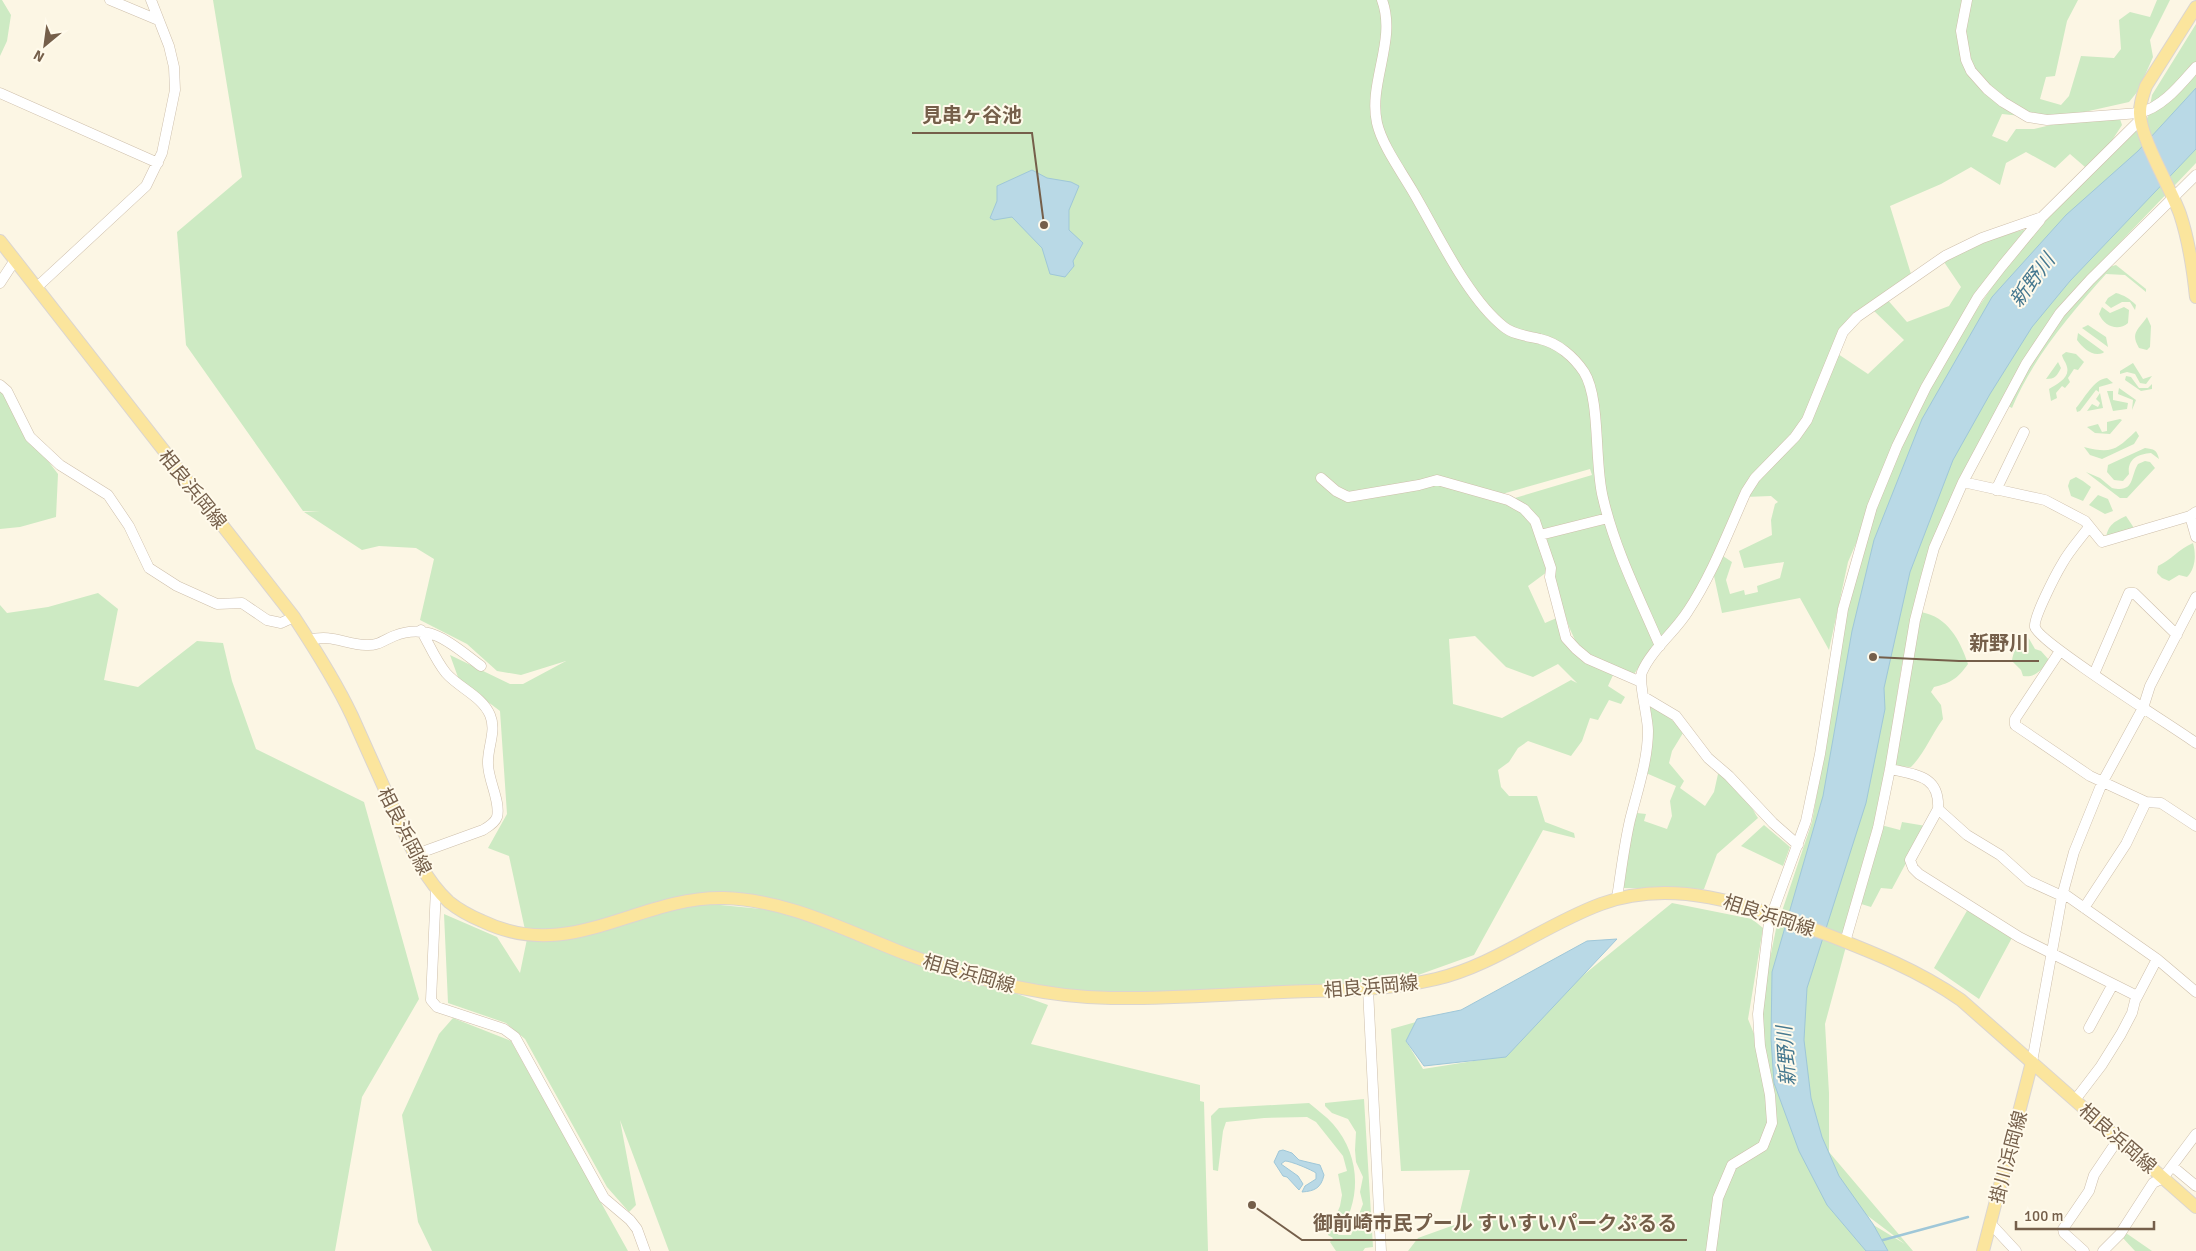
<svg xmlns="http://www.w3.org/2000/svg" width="2196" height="1251" font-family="Signika,'Noto Sans JP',sans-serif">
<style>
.green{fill:#cdeac3;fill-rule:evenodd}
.water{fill:#b9d9e6;stroke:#9fc7d8}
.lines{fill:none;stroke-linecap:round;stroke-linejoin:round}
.stream{stroke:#9fc7d8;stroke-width:2.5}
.minor-casing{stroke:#cebfab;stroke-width:11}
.major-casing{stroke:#dbd5d0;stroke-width:14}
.minor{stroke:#fff;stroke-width:10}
.major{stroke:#fbe59d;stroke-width:12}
.labels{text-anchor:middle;stroke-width:4;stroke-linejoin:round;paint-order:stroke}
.street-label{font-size:19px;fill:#755f4a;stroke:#fffaeb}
.water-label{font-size:20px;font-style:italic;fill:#46788f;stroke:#fffaeb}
.leader{fill:none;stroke:#755f4a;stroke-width:2}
.callout-dot{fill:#755f4a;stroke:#fffaeb;stroke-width:2}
.callout-label{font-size:20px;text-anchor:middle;font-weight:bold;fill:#755f4a;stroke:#fffaeb;stroke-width:4;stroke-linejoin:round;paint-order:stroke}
</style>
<rect width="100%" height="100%" fill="#fcf6e4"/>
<path class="green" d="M0,0H2L11,15L7,41L0,56Z
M213,0H2078L2067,21L2055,76L2046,77L2040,99L2061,105L2069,96L2081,56L2114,58L2121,49L2119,20L2130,12L2150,17L2157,0H2170L2150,40L2153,57L2138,91L2129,102L2071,115L2031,117L2002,114L1992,136L2007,142L2016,129H2034L2059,123L2120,119L2122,125L2111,142L2085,167L2070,154L2055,168L2026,152L2006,163L2000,185L1971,167L1941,184L1890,206L1911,274L1886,298L1907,322L1949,306L1961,287L1944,262L1979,242L2030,228L1982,292L1941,363L2006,266L2065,197L2148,117L2152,95L2196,24V163L2068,297L2050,320L1934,548L1902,664L1874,843L1825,1024L1829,1093V1152L1913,1251H1408L1418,1238L1457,1224L1470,1170L1401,1171L1391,1029L1416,1022L1406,1041L1423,1069L1505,1056L1581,977L1672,903L1752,919L1763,928L1748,1019L1765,1061L1758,1017L1776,929L1812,822L1824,753L1840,627L1870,511L1848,562L1829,650L1800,598L1722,613L1714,576L1723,556L1732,562L1726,580L1730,594L1744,590L1745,595L1758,592L1757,586L1780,578L1784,562L1744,568L1739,551L1772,535L1771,520L1775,504L1778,502L1771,496L1745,497L1682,618L1658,640L1634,674L1581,653L1569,627L1551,569L1528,586L1545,623L1559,617C1574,650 1577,661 1613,675L1608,686L1625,697L1621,704L1609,700L1598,720L1590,718L1582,741L1571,756L1528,741L1518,748L1509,762L1498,770L1501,787L1509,796H1537L1545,822L1574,833L1575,838L1543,830L1474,955L1407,979L1204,993L1066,995L956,972L1048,1005L1031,1044L1200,1085V1101L1204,1102L1208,1251H669L620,1120L636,1205L629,1212L607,1187L525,1039L506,1023L448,1003L444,914L497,937L520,973L527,939L509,856L488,848L507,814L500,711L459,680L450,655L510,684H523L566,661L521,675L497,671L467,644L420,620L434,559L416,548L379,546L362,550L304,512H320L303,511L186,345L177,232L242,177ZM1871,308L1904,340L1868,374L1835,352L1843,332ZM1590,469L1592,475L1508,500L1495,496ZM1475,636L1506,667L1533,677L1558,664L1577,683L1571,680L1502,718L1453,704L1449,639ZM716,898L781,911L700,903ZM1836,1192L1905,1244L1837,1203Z
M2116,265L2146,289V292L2125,275L2106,274C2071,313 2032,359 2012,408L2006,405L2063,315L2102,269Z
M2116,293C2124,295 2130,299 2136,305L2135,310L2130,302H2122L2111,308L2105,303L2108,298Z
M2102,307L2110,313L2124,307L2129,310L2128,323C2118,332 2104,326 2099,314Z
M2147,317L2151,326L2150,347L2147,350L2139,348C2130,333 2138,330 2147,317Z
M2088,325L2106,337L2108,347L2082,328Z
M2078,333L2104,352L2103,353C2092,357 2083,348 2077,340Z
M2066,352L2076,354L2084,362L2078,370L2074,369L2068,378L2070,382L2065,388L2062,386L2056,393L2057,398L2051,401L2049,389C2057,384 2070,378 2067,367C2066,362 2063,360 2062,355Z
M2058,362L2061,368C2057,376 2055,379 2046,379Z
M2133,363L2143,379L2152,376L2146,384L2140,383L2135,374L2127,372L2120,374V371Z
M2126,376L2131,377L2139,388H2148L2152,384V389L2141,391L2125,380Z
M2107,378L2113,383L2099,387V392L2096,390L2080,411L2077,412L2076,408C2084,399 2094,379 2107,378Z
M0,386L30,437L58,474L56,517L20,527L0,529Z
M2119,388L2136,400L2132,410L2133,400L2118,394Z
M2107,391H2113V400L2128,403L2127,409L2113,411Z
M2100,393L2103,408L2087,411L2092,404L2098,407L2100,403L2096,399Z
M2120,419L2122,420L2110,434L2095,433L2087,427L2098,424L2102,432L2107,431V422Z
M2136,431L2139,436L2134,444L2102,459L2090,455L2084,447C2112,454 2116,450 2136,431Z
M2145,448C2154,449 2157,450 2159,459L2151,453C2138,454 2127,459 2129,474L2123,481L2114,480L2107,472L2108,465Z
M2145,461L2150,462L2155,468L2127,498H2120L2086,472L2100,478L2112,488C2135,493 2130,477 2138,464Z
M2076,477L2083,481L2091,487L2083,501L2071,496L2068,486L2070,480Z
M2098,495L2108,499L2113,511L2105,514L2089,505Z
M2126,516L2134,528L2100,540L2085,521H2088L2106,537C2109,524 2114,522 2126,516Z
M2193,543C2196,554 2196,568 2187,577L2179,575L2169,581L2162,578L2157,573L2158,566C2171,560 2179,549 2193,543Z
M98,593L118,609L104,680L138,687L197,641L223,643L232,681L256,749L364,802L419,999L362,1097L335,1251H0V605L7,613L48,607Z
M1921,612C1948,617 1960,640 1968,664C1958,678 1951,683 1934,687L1931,692L1941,705L1943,719C1931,735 1925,753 1911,767L1891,766Z
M2028,637L2035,649L2041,651L2049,660C2042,669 2036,678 2023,676L2021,670L2012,661C2013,651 2019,641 2028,637Z
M1649,702L1682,728L1683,733L1672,751L1669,763L1684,781L1680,788L1705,806L1714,792L1718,774C1737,774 1749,804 1758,818L1717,854L1704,889L1621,888L1626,853L1637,813L1646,814L1644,821L1667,829L1672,816L1670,801L1676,786L1646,773Z
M1902,822L1926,826L1892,889L1881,888L1871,907L1858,903L1881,825L1900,830Z
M1764,825L1790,847L1783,866L1741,846Z
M1968,909L2014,934L1979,999L1934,968Z
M453,1018L511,1041L628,1251H432L418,1222L402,1115L439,1034Z
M1364,1099L1373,1247L1365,1248L1363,1251H1336L1330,1242L1333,1238L1328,1235L1340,1206L1342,1195L1338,1174L1347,1171L1343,1156L1316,1122L1307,1117L1264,1118L1226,1122L1223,1131L1218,1171L1213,1170L1211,1116L1219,1108L1309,1103C1317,1110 1326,1116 1333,1124C1361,1156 1362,1200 1338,1235H1351L1363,1204L1360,1192L1363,1177L1356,1162L1355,1150L1356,1132L1348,1119L1332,1113L1325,1106V1103Z
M2126,1233L2152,1251H2135L2122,1237Z"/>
<path class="water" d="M2196,88V149L2070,281L2032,327L1990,394L1953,460L1910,572L1884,688L1885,709L1866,803L1807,988L1804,1040L1811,1098L1822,1137L1839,1176L1873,1224L1888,1251H1866L1827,1205L1799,1151L1774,1083L1771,1039L1772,972L1823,796L1852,631L1874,540L1922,419L1992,297L2066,215L2138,151Z
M1032,170L1047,178L1071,182L1079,186L1069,210V230L1083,243L1073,261L1074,266L1065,277L1050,274L1042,248L1012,217L994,220L990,218L997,201V186Z
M1617,939L1506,1057L1424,1066L1406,1041L1417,1019L1461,1010L1587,941Z
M1283,1150L1292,1153L1299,1160L1320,1165L1324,1175C1321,1188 1315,1191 1302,1192L1305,1186L1316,1179V1173C1312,1170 1291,1161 1285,1161L1281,1164L1298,1176L1303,1184L1299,1190L1287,1177L1283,1176L1274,1162L1279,1151Z"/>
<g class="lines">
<path class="stream" d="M1883,1240L1968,1217"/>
<g class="minor-casing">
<path id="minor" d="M110,0L158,20
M1382,0C1397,40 1368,83 1377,123C1382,145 1401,171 1412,190C1437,232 1467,298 1504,327C1514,335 1528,336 1540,339C1558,343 1574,357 1584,372C1601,399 1594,464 1603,498C1615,550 1639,597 1660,646
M1967,0L1961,31L1966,60L1971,71L1987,89L2003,102L2028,117L2047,120L2139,113C2163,107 2180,85 2196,67
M0,93L158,163
M0,283L15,260
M36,288L146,186L162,153L175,90L174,67L169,46L151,0
M0,385L7,391L30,437L60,465L108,495L129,526L149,568L177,586L217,604L242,603L267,620L281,623L294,617
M1321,478L1336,491L1348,497L1419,485L1437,480L1508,500L1524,509L1535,521L1551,568L1550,577L1566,638L1576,649L1588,659L1641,682
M1963,482L2045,500L2085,521L2102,542L2190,516L2196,512
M1996,490L2024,432
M2190,516L2196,537
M2089,527C2080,539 2069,551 2062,564C2056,574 2033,618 2035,627C2038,642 2175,728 2196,743
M1540,535L1608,518
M309,640C332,634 344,644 366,645C378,646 384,640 394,636C431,621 454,646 481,666
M2060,651L2015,719V725L2090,776L2146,802L2161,803L2196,826
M2094,674L2129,593H2134L2177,635
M1644,697L1676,716L1708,758L1729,776L1773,823L1798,845
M1890,769C1917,775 1940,776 1938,809L1910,860L1913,868L1919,874L2019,937L2137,996
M1938,809L1967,835L2000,855L2029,881L2062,896
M414,855L483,830C488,827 495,823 497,817C501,802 488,780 488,764C487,748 497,731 490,715C482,696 459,688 446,673C436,661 429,644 421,630
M436,888L431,1000L437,1007L504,1029L515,1037L604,1198L630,1220L637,1229L645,1251
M2063,893L2157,959L2196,992
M1617,898C1621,872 1624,846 1630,820C1637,792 1648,760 1648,731C1648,717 1638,681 1642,672C1652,649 1675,632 1688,611C1712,575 1728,532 1746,492L1755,478L1795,437L1807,420L1843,332L1857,317L1945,256L1982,238L2042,217L2141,119
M2084,908L2126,844L2146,802
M1772,914L1806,821L1820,754L1843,609L1872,507L1897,446L1926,387L1978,297L2002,266L2040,220
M1845,942L1878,828L1890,769L1915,620L1925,581L1934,548L1963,482L2026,364L2060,313L2090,280L2196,175
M1368,989L1381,1251
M2089,1028L2113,984
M2032,1062L2062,896L2074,852L2102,783L2143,708L2150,686L2196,597
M2075,1100L2101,1066L2121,1034L2132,1013L2135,1001L2157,959
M2172,1166L2196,1186
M1990,1223L2016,1251
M1711,1251L1718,1198L1732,1165L1763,1146L1772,1123L1770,1095L1760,1046L1758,1014L1770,914
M2084,1251L2064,1233L2063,1229L2089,1191L2094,1175L2119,1138
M2103,1251L2120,1234L2153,1183L2163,1178L2196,1134"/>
</g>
<g class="major-casing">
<path id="major" d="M2196,7L2146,86C2143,95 2140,102 2140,112C2139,137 2171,188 2180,214C2189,241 2193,268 2196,297
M0,241L294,617C315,649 336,682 352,716C368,751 383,786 399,821C412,850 425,880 449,902C459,910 470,916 482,921C571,964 637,896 724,898C789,900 846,931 906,954C972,979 1040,997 1111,998C1168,999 1226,994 1283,992C1334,990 1385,991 1436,979C1495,965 1544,925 1601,904C1676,876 1753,907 1823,933C1872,952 1918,970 1961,1000L2196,1207
M1983,1251L2032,1062"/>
</g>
<use href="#minor" class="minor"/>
<use href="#major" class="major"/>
</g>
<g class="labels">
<g class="street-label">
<text transform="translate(193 489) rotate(51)" y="7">相良浜岡線</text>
<text transform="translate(405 831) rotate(63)" y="7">相良浜岡線</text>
<text transform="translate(1769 915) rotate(18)" y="7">相良浜岡線</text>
<text transform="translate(969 973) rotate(16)" y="7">相良浜岡線</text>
<text transform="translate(1371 986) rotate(-5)" y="7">相良浜岡線</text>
<text transform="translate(2118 1138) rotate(41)" y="7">相良浜岡線</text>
<text transform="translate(2008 1157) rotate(-75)" y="7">掛川浜岡線</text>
</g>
<g class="water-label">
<text transform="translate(2032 280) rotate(-53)" y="7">新野川</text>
<text transform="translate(1786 1056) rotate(-94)" y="7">新野川</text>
</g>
</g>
<path class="leader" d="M1044 225L1032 133H912M1873 657L1959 661H2039M1252 1205L1302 1240H1687"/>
<g class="callout-dot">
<circle cx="1044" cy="225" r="5"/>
<circle cx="1873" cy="657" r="5"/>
<circle cx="1252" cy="1205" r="5"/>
</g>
<g class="callout-label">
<text x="972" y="122">見串ヶ谷池</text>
<text x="1999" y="650">新野川</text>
<text x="1495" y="1230">御前崎市民プール すいすいパークぷるる</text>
</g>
<g transform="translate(45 45) rotate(209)" stroke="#fffaeb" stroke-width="4" paint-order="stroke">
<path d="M0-4L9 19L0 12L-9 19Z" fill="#755f4a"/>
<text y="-8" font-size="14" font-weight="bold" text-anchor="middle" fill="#755f4a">N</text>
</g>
<path d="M2016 1221v8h138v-8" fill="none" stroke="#755f4a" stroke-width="2.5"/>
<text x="2024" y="1221" font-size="15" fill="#755f4a" stroke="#fffaeb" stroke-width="4" paint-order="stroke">100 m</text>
</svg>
